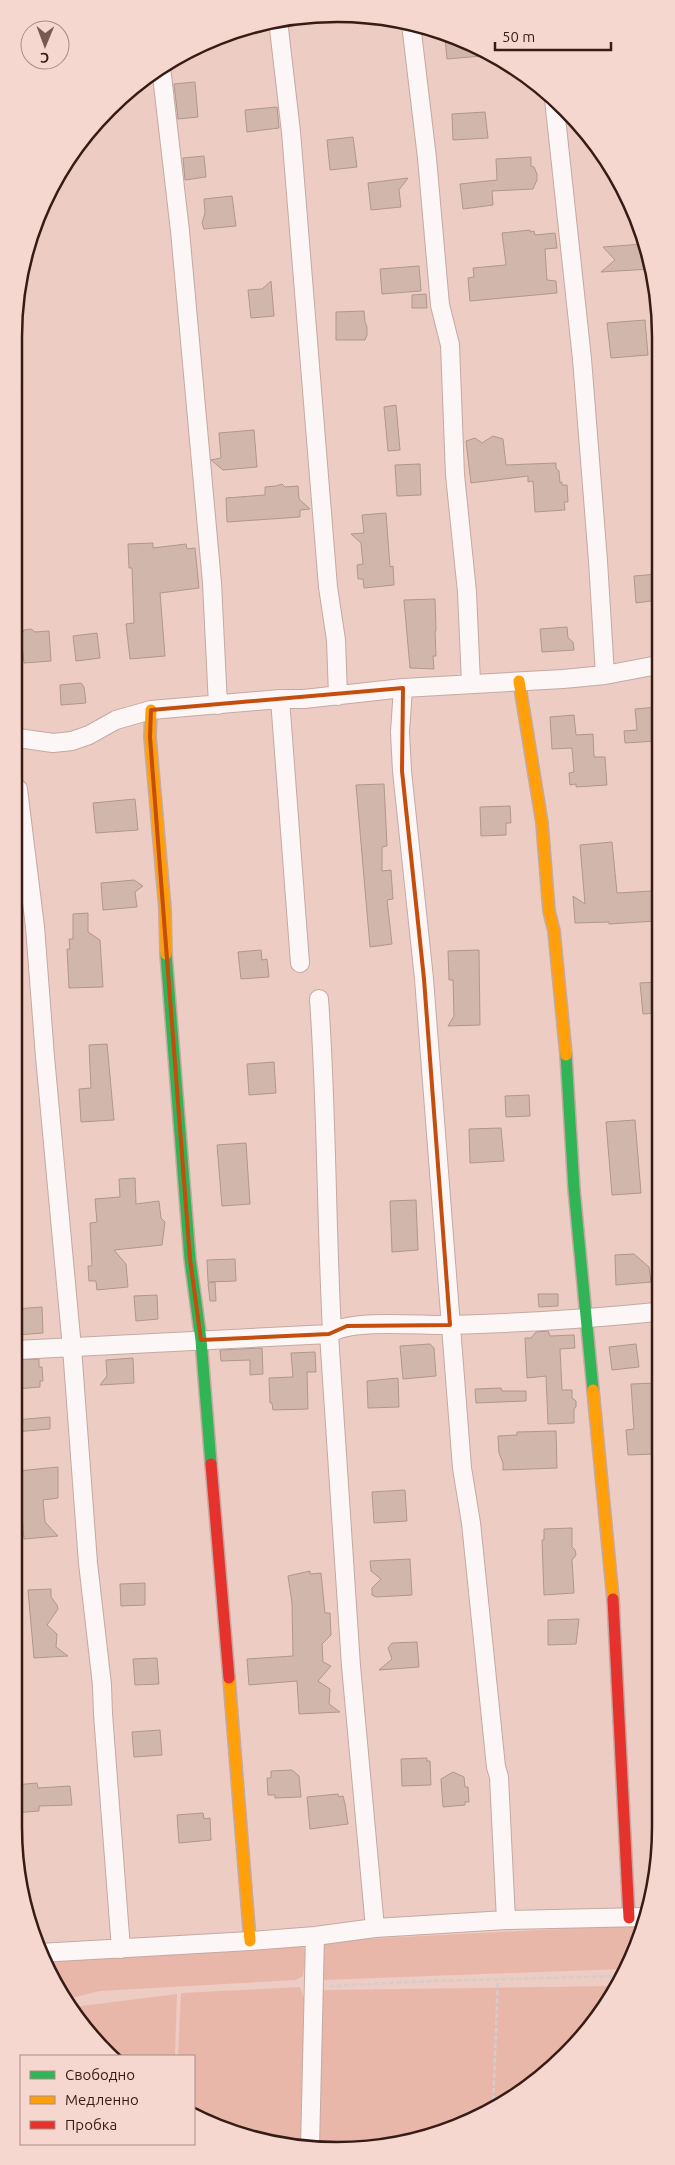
<svg xmlns="http://www.w3.org/2000/svg" width="675" height="2165" font-family="Ubuntu,sans-serif">
<style>
.green{fill:#e9b7aa}
.building{fill:#d1b6ab;stroke:#b0978c}
.lines{fill:none;stroke-linecap:round;stroke-linejoin:round}
.street-casing{stroke:#c5a9a2;stroke-width:20}
.fast-casing{stroke:#c5a9a2;stroke-width:14}
.slow-casing{stroke:#c5a9a2;stroke-width:14}
.jam-casing{stroke:#c5a9a2;stroke-width:14}
.path{stroke:#d6ccc9;stroke-width:2.5;stroke-dasharray:5 2.5;stroke-linecap:butt}
.street{stroke:#fcf7f6;stroke-width:18}
.fast{stroke:#30b455;stroke-width:11}
.slow{stroke:#ff9f0a;stroke-width:11}
.jam{stroke:#e5322d;stroke-width:11}
.marked{fill:none;stroke:#c54d0e;stroke-width:4;stroke-linejoin:round}
.rim{fill:none;stroke:#371c15;stroke-width:2.5}
</style>
<rect width="100%" height="100%" fill="#edccc4"/>
<path class="green" d="M641,1925L622,1969L322,1980L320,1950L324,1941Z
M300,1943L306,1951L303,1976L296,1980L100,1991L68,1999L40,1955Z
M615,1986L607,2007L518,2097L421,2140L317,2147L321,1990Z
M300,1987L305,2001L306,2022L303,2148L296,2149L194,2117V2056H178L181,1993Z
M177,1994L175,2056H114L94,2041L73,2007Z"/>
<path class="building" d="M445,37L493,55L447,59Z
M195,82L198,117L178,119L174,84Z
M277,107L279,128L247,132L245,110Z
M485,112L488,138L453,140L452,114Z
M353,137L357,167L330,170L327,140Z
M204,156L206,177L185,180L183,158Z
M531,157V166L534,167L537,174V180L533,189L492,191L493,205L463,209L460,184L497,180L496,159Z
M408,178L399,190L401,207L371,210L368,183Z
M232,196L236,226L204,229L202,223L205,213L204,199Z
M530,230V232L534,231L535,235L555,233L557,248L545,249L547,280L556,281L557,293L470,301L468,278L474,277L473,268L506,265L502,233Z
M643,244L650,269L601,272L615,260L603,247Z
M419,266L421,291L382,294L380,269Z
M271,281L274,316L251,318L248,290L262,289Z
M426,294L427,308H412V295Z
M364,311L365,322L367,327V335L365,340H336V312Z
M645,320L648,355L611,358L607,323Z
M396,405L400,450L388,451L384,407Z
M254,430L257,467L223,470L211,460L221,458L219,433Z
M493,436L503,439L506,465L556,463V468L559,471L560,483L562,482V485H567L568,502H564L565,510L535,512L533,481L528,482V476L471,483L466,441L475,438L482,443Z
M420,464L421,495L397,496L395,465Z
M282,484L285,487L298,486L299,499L310,509L300,510V517L227,522L226,498L265,495V487L276,486Z
M386,513L390,567L393,566L394,585L364,588L363,579H358L357,565L363,564L361,543L351,534L364,533L362,515Z
M153,543V548L186,544L187,549L195,548L199,588L160,593L165,656L130,659L126,624L134,623L132,568H129L128,544Z
M658,574V600L636,603L634,576Z
M435,599L436,631H435L436,656H433L434,669L410,668L404,600Z
M567,627L568,638L573,642L574,650L542,652L540,629Z
M31,629L35,632L49,631L51,661L24,663L21,635L24,630Z
M97,633L100,658L76,661L73,636Z
M81,683L84,687L86,703L61,705L60,685Z
M658,707L657,741L625,743L624,731L637,730L635,709Z
M574,715L576,735L593,734L594,757H605L607,785L576,787V784L570,785L569,773L574,772L572,748L552,749L550,717Z
M384,784L387,846L382,847V871L391,870L393,899L387,900L392,944L370,947L356,785Z
M135,799L138,830L96,833L93,803Z
M510,806L511,823H506V835L481,836L480,807Z
M612,842L617,893L653,891L656,921L609,924V922L575,923L573,896L585,904L580,845Z
M134,880L143,886L135,892L137,907L103,910L101,883Z
M88,913V932L100,940L103,987L69,988L67,949H70L69,939H73V914Z
M261,950L262,960L267,959L269,977L241,979L238,952Z
M479,950L480,1025L448,1026L454,1016L453,980H449L448,951Z
M657,982V1013L643,1014L640,983Z
M107,1044L114,1120L81,1122L79,1089L91,1088L89,1045Z
M274,1062L276,1093L249,1095L247,1064Z
M529,1095L530,1116L506,1117L505,1096Z
M635,1120L641,1193L612,1195L606,1122Z
M501,1128L504,1161L470,1163L469,1129Z
M246,1143L250,1204L222,1206L217,1145Z
M135,1178L136,1204L159,1201L161,1218L165,1222L162,1245L114,1250L126,1264L128,1287L97,1290L96,1281H89L88,1266H92L90,1223L97,1222L95,1199L120,1197L119,1179Z
M416,1200L418,1250L392,1252L390,1201Z
M634,1254L649,1267L651,1282L616,1285L615,1255Z
M235,1259L236,1281L208,1282L207,1260Z
M215,1282L216,1301H210L208,1283Z
M538,1294H558V1306L539,1307Z
M157,1295L158,1319L136,1321L134,1296Z
M42,1307L43,1333L16,1335V1309Z
M548,1331L550,1336L574,1335L575,1348L560,1349L562,1390H572V1398L576,1401V1407L574,1409V1423L548,1424L546,1376L527,1378L525,1338H531L536,1332Z
M430,1344L434,1348L436,1376L403,1379L400,1346Z
M636,1344L639,1367L612,1370L609,1347Z
M262,1348L263,1374L250,1375V1360L221,1361L220,1350Z
M315,1352L316,1372H307L308,1409L273,1410L272,1403H270L269,1378L293,1377L291,1353Z
M133,1358L134,1383L100,1385L107,1376L106,1360Z
M39,1359V1367H42L43,1381H40V1387L16,1389V1360Z
M398,1378L399,1407L368,1408L367,1381Z
M656,1383V1454L628,1455L626,1430L634,1429L631,1384Z
M501,1388L502,1391H526V1401L476,1403L475,1389Z
M50,1417V1429L15,1432V1420Z
M556,1431L557,1468L503,1470V1463L499,1453L498,1436L517,1435V1432Z
M58,1467V1498L43,1500L45,1522L58,1536L24,1539L18,1471Z
M405,1490L407,1521L374,1523L372,1492Z
M572,1528V1547L575,1550L576,1555L572,1560L574,1593L544,1595L542,1540H544V1529Z
M410,1559L412,1595L376,1597L372,1595V1588L381,1579L371,1571L370,1561Z
M310,1571V1574L321,1573L325,1613H330L331,1635L322,1644L323,1662L331,1666L318,1681L330,1689L329,1704L340,1712L299,1714L297,1681L249,1685L247,1659L293,1656L292,1603L288,1576Z
M145,1583V1605L121,1606L120,1584Z
M51,1589V1597L57,1605L58,1609L47,1625L57,1634L56,1647L68,1656L34,1658L28,1590Z
M579,1619L576,1644L548,1645V1620Z
M417,1642L419,1667L379,1670L392,1659L388,1648L392,1643Z
M157,1658L159,1684L135,1685L133,1659Z
M160,1730L162,1755L134,1757L132,1732Z
M427,1758V1761H430L431,1785L402,1786L401,1759Z
M292,1770L299,1776L301,1797L275,1798V1795H268L267,1778H271V1771Z
M453,1772L464,1777L465,1787H468L469,1802H465V1805L443,1807L441,1779Z
M37,1783L38,1788L70,1786L72,1805L39,1806V1811L14,1813V1785Z
M338,1794L339,1797L343,1796L345,1804L348,1824L310,1829L307,1797Z
M203,1813L204,1819L210,1818L211,1840L179,1843L177,1815Z"/>
<g class="lines">
<g class="street-casing">
<path id="street" d="M278,20L291,132L328,587L336,640L338,696
M411,24L427,158L440,305L450,345L455,475L467,592L471,683
M161,67L180,231L212,583L218,705
M554,99L582,359L598,561L605,675
M403,688L400,732L402,771L424,979L462,1468L471,1523L496,1767L499,1777L506,1920
M280,699L300,963
M18,738L53,743L72,741L89,735L116,720L151,710L280,699H304L403,688L563,679L605,675L658,665
M18,789L35,927L45,1057L72,1348L88,1563L102,1685L103,1714L121,1949
M319,999C327,1109 326,1220 332,1331
M329,1334L351,1666L375,1928
M16,1350L329,1334C350,1318 421,1326 450,1325C519,1323 588,1319 656,1312
M39,1953L250,1941L315,1936L375,1928L506,1920L644,1917
M310,2148L315,1936"/>
</g>
<g class="fast-casing">
<path id="fast" d="M166,954L190,1259L201,1340L211,1464
M566,1055L574,1189L593,1390"/>
</g>
<g class="slow-casing">
<path id="slow" d="M519,681L542,823L549,911L554,931L566,1055
M151,710L150,737L165,909L166,954
M593,1390L613,1599
M229,1678L250,1941"/>
</g>
<g class="jam-casing">
<path id="jam" d="M211,1464L229,1678
M613,1599L629,1918"/>
</g>
<path class="path" d="M329,1986L433,1981L620,1976
M493,2108L498,1979"/>
<use href="#street" class="street"/>
<use href="#fast" class="fast"/>
<use href="#slow" class="slow"/>
<use href="#jam" class="jam"/>
</g>
<path class="marked" d="M403,688L402,771L424,979L450,1325L347,1326L329,1334L201,1340L190,1259L150,737L151,710Z"/>
<path d="M0 0H675V2165H0ZM337 22H337A315 315 0 0 1 652 337V1827A315 315 0 0 1 337 2142H337A315 315 0 0 1 22 1827V337A315 315 0 0 1 337 22Z" fill="#f6d7cf" fill-rule="evenodd"/>
<path class="rim" d="M337 22H337A315 315 0 0 1 652 337V1827A315 315 0 0 1 337 2142H337A315 315 0 0 1 22 1827V337A315 315 0 0 1 337 22Z"/>
<rect x="20" y="2055" width="175" height="90" fill="#f6d7cf" stroke="#aa8c85"/>
<rect x="30" y="2071" width="25" height="8" fill="#30b455" stroke="#aa8c85"/>
<text x="65" y="2080" font-size="15" fill="#371c15">Свободно</text>
<rect x="30" y="2096" width="25" height="8" fill="#ff9f0a" stroke="#aa8c85"/>
<text x="65" y="2105" font-size="15" fill="#371c15">Медленно</text>
<rect x="30" y="2121" width="25" height="8" fill="#e5322d" stroke="#aa8c85"/>
<text x="65" y="2130" font-size="15" fill="#371c15">Пробка</text>
<g transform="translate(45 45) rotate(181)"><circle r="24" fill="#f6d7cf" stroke="#aa8c85"/>
<path d="M0-4L9 19L0 12L-9 19Z" fill="#775a52"/>
<text y="-8" font-size="14" font-weight="bold" text-anchor="middle" fill="#371c15">С</text>
</g>
<path d="M495 42v8h116v-8" fill="none" stroke="#371c15" stroke-width="2.5"/>
<text x="502" y="42" font-size="15" fill="#371c15" stroke="#f6d7cf" stroke-width="4" paint-order="stroke">50 m</text>
</svg>
